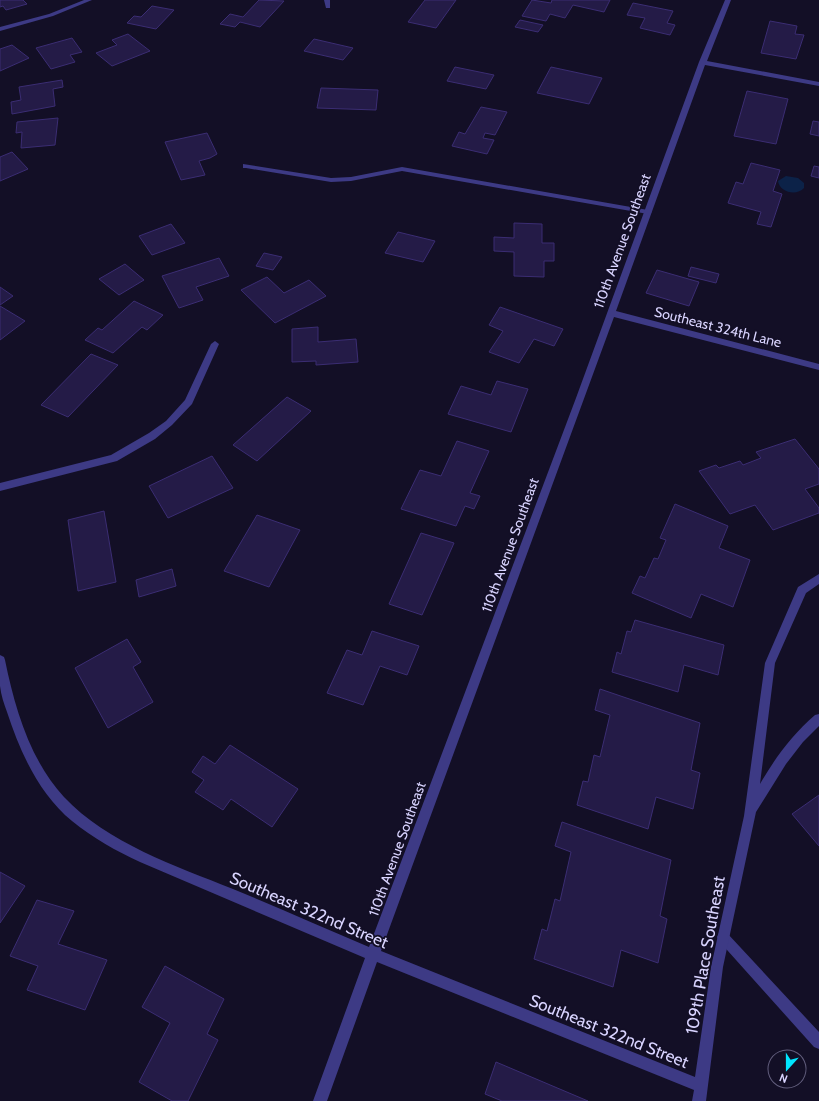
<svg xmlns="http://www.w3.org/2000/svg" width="819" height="1101" font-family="Cabin,sans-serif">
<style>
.water{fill:#0c2248}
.building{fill:#241b47;stroke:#3b2d73}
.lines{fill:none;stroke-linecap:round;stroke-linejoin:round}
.lane{fill:#3d3a85;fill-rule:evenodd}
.street{fill:#3d3a85;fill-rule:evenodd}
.labels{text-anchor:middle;stroke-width:3.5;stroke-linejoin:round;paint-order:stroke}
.street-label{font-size:14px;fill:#d9d4ff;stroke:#130f26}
.near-street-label{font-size:17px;fill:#d9d4ff;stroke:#130f26}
</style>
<rect width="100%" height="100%" fill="#130f26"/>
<path class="water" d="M786,176L798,178L804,183V188C797,196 780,193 778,181Z"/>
<path class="building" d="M0,0H23L27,4L6,10L3,6L0,7Z
M259,0L284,1L260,27L240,22L235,27L220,24L230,14L243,17Z
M425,0H456L436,28L408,22Z
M532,0L551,3L552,0H610L604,12L573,5L565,18L550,14L546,21L522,16Z
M633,3L673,11L667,23L675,25L670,35L640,28L645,18L627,15Z
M152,6L174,10L156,29L127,23L134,16L141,17Z
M520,20L543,25L538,32L515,27Z
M770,21L797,26L795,34L804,35L796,59L761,53Z
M128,34L150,51L112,66L96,53L117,45L112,40Z
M72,38L82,52L70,55L75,62L51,69L36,48Z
M314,39L353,48L343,60L304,51Z
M12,45L29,58L0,71V49Z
M455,67L494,75L486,89L447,81Z
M551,67L602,78L589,104L537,93Z
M62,80L63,87L53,89L55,106L12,114L11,102L21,100L19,87Z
M321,88L378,90L376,110L317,108Z
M747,91L788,99L776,144L734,136Z
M481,107L507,112L495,135L485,133L483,138L494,140L487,154L452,146L459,132L465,134Z
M58,118L55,145L21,148L22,132L16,133L17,122Z
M813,121L819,122V136L810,134Z
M207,133L217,154L210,158L199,161L205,175L181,180L165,142Z
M12,152L28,169L0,181V157Z
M751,163L780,170L773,191L782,194L771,227L757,224L761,212L728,203L736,182L743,184Z
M814,166L819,167V178L811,176Z
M514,223L542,224V243H554V261H544V277L514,276V252L494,251V237L514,238Z
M171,224L185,243L152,255L139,236Z
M398,232L435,241L423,262L385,253Z
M264,253L282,257L273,270L256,266Z
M219,258L229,276L196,287L203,300L179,308L162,276Z
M125,264L144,280L119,295L99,279Z
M691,267L719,274L716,283L688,276Z
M657,270L699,282L689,306L646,293Z
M267,277L284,293L309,280L326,296L275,323L241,290Z
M0,287L13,296L0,305Z
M134,301L163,315L147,330L142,327L113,353L85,340L98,328L102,330Z
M0,306L25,321L0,340Z
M500,307L563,329L554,346L534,339L519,363L489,352L503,331L489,325Z
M318,327V342L356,339L358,362L316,365V361L292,362V329Z
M91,354L118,365L68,417L41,405Z
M497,381L528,389L511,432L448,414L461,386L491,395Z
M287,397L311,411L257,461L233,445Z
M795,439L819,469V484L805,489L819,508V513L773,530L755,505L730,514L699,471L716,465L719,468L740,461L743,465L761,458L756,452Z
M457,441L489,451L470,493L480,496L474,509L465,506L456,526L401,509L420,470L441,476Z
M212,456L233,488L168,518L149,486Z
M675,504L728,526L719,548L750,560L733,607L701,594L691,618L632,593L640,576L645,578L654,558L658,559L666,540L660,538Z
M104,511L116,582L78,591L68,520Z
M257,515L300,530L269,587L224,571Z
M421,533L454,543L422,615L389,604Z
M172,569L176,586L139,597L136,580Z
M635,620L724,645L718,675L684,665L678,692L612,672L617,652L621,654L627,631L631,632Z
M372,631L419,646L407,675L380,666L363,705L327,693L347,650L362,655Z
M127,639L141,662L133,667L153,702L108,728L75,668Z
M600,689L700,723L691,770L700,773L693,809L656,797L648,829L577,805L583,781L588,782L594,755L600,757L610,715L595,710Z
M230,745L298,789L272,827L231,799L223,810L195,792L204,780L192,772L203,756L215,764Z
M819,795V846L792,814Z
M562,822L671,860L660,916L667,919L658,963L621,950L613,987L534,959L542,929L547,931L555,899L560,901L571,852L555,846Z
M0,872L25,886L0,923Z
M37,900L74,911L58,944L107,960L85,1010L27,990L38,966L10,956Z
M165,966L224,999L207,1034L218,1040L188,1101H172L139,1082L170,1023L142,1007Z
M496,1062L588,1101H502L485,1094Z"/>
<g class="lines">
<path class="lane" d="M243,164L331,178L351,177L402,167L648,210L652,212L648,214L402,171L351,181L331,182L246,168H243Z
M723,931L727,933L819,1032V1049L814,1047L719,941L717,937L719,933Z"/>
<path class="street" d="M84,0H92L53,16L0,31V27L49,14Z
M324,0H330V8H326Z
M725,0H731L707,61L819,82V86L705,65L616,311L819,364V370L614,317L381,951L695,1077L711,967L744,816L765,663L798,587L819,574V584L806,593L775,663L760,784C775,758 792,735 815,715L819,714V726L803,742L786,764L756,812L723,967L706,1101H692L694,1090L377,962L327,1101H313L365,958L140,862C116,851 93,838 72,821C39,794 20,752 7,712C4,704 1,695 0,686C0,676 0,665 0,655L4,657L5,660C15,709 30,760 64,797C107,843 176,866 233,889C279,908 324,928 369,947L576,398L699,62Z
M215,341L219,344L192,404L172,425L155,439L117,461L0,491V483L111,455L149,433L166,421L185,400L211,344Z"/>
</g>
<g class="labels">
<g class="street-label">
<text transform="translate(622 241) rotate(-70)" y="5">110th Avenue Southeast</text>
<text transform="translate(718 327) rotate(14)" y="5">Southeast 324th Lane</text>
<text transform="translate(510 545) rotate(-70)" y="5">110th Avenue Southeast</text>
<text transform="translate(397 849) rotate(-70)" y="5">110th Avenue Southeast</text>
</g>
<g class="near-street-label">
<text transform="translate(309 910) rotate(23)" y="6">Southeast 322nd Street</text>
<text transform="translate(705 955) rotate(-80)" y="6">109th Place Southeast</text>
<text transform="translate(609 1031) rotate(22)" y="6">Southeast 322nd Street</text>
</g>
</g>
<g transform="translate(787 1069) rotate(201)"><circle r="19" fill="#130f26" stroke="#625e7d"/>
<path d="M0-3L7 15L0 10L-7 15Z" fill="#00e5ff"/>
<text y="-6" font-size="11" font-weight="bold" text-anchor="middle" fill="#d9d4ff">N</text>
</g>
</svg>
